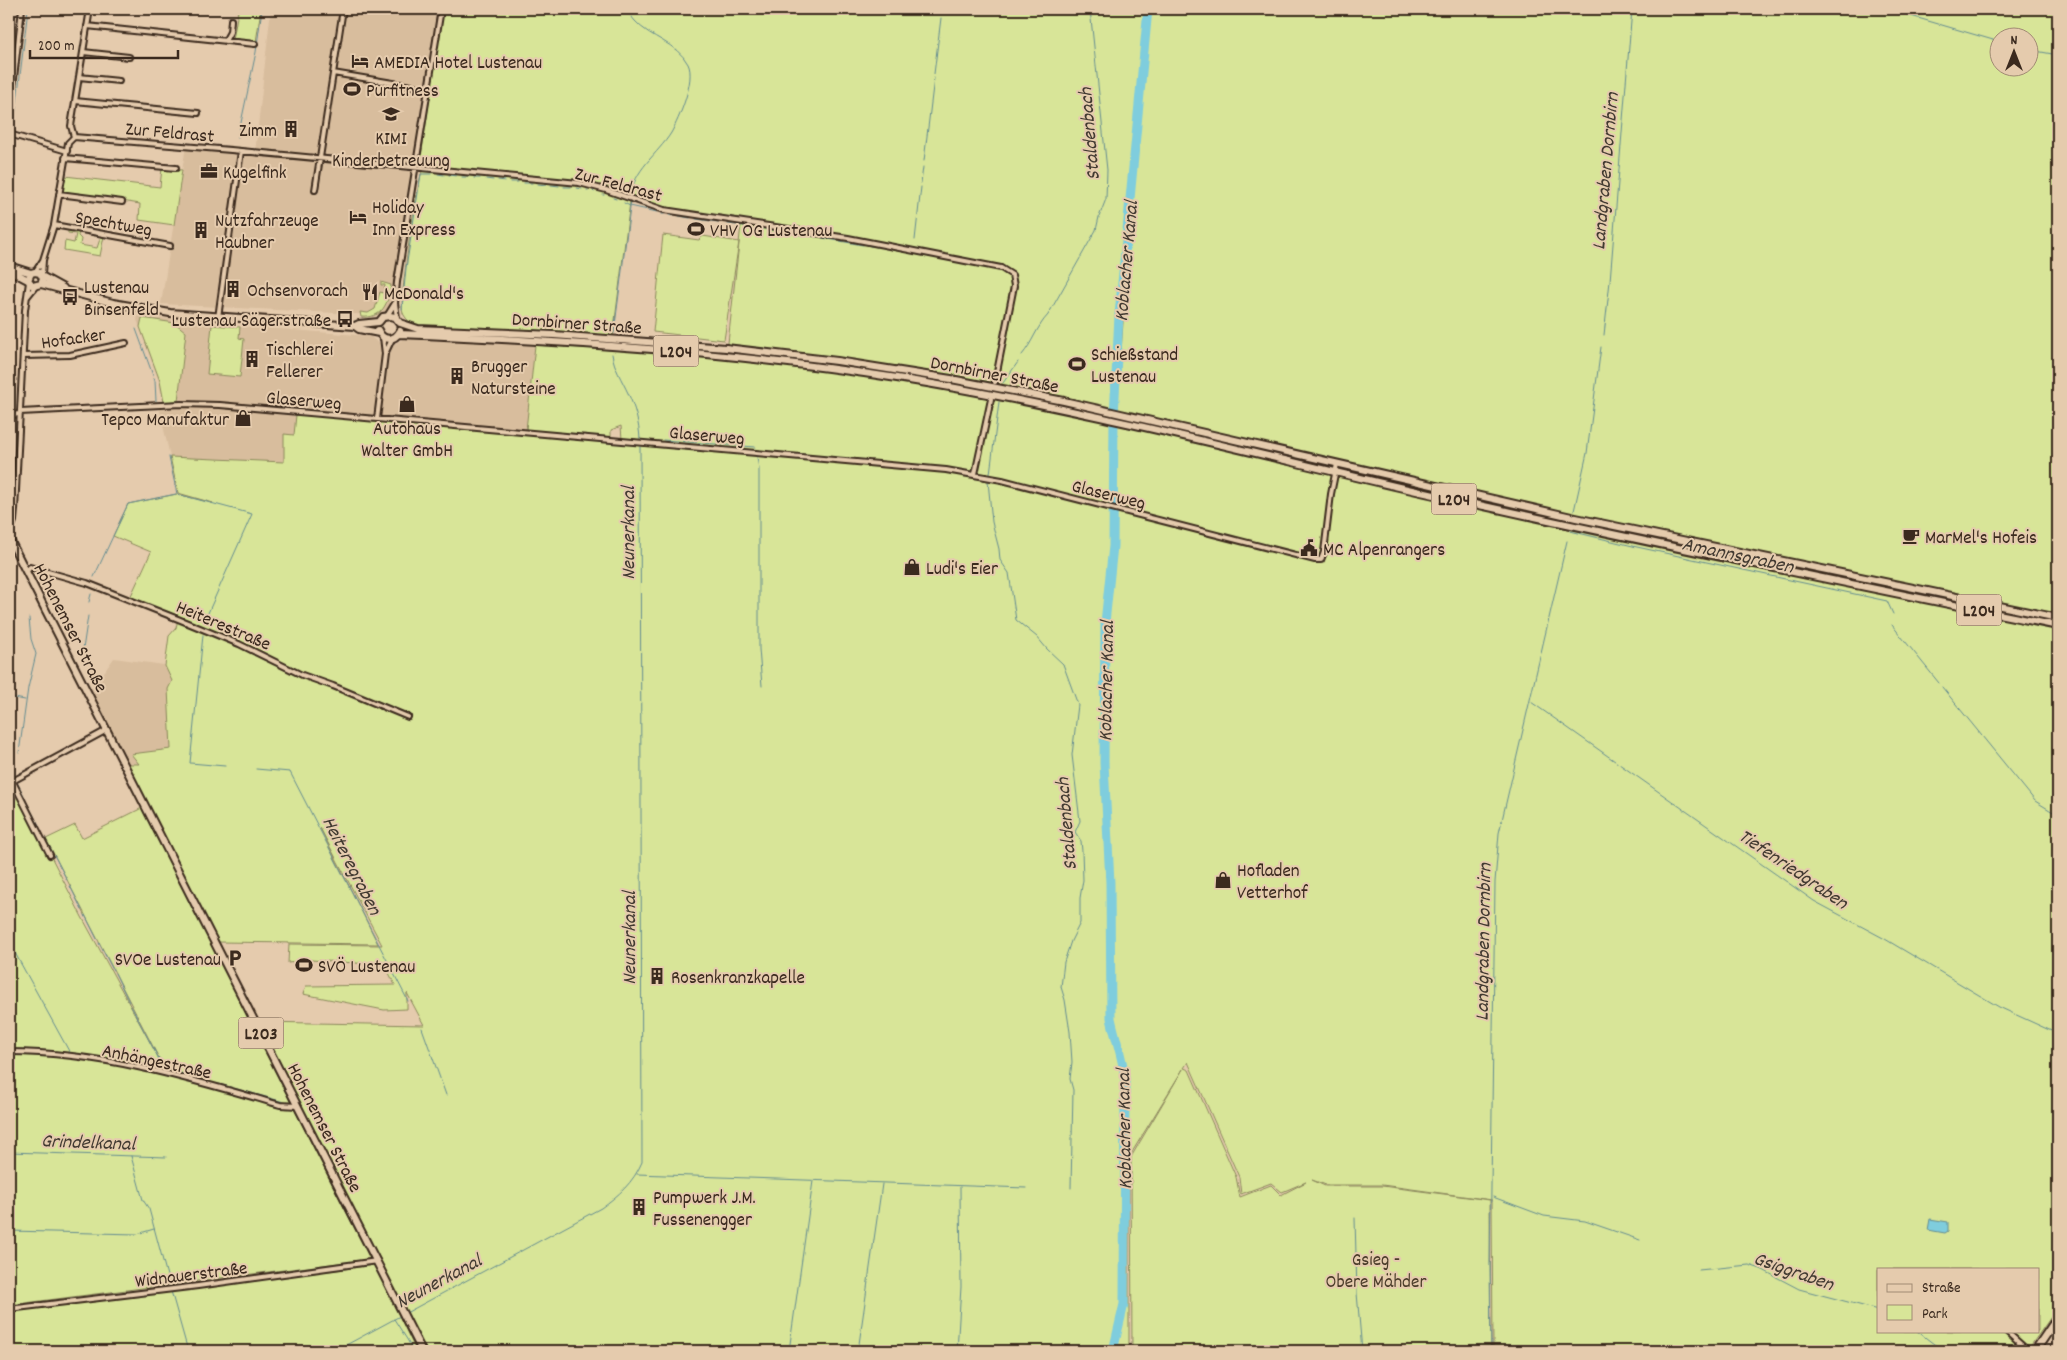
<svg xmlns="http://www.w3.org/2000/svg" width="2067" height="1360" font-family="Dekko,sans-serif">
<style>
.built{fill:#d8bd9d}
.green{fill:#d8e598;stroke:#8a885b;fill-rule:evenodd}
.water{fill:#7fcddd;stroke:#648c91}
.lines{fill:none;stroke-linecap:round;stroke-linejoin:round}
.stream{stroke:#648c91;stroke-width:1}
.river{stroke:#7fcddd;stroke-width:9}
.street-casing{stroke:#3b2a1e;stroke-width:8}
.primary-casing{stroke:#3b2a1e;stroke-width:10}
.highway-casing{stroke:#3b2a1e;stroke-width:11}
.street{stroke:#e5cbad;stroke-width:4}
.primary{stroke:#e5cbad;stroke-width:6}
.highway{stroke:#e5cbad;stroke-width:7}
.labels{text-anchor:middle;stroke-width:4;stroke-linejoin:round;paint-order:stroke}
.shield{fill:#e5cbad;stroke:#6e5a49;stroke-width:1}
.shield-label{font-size:18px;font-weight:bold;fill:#3b2a1e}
.poi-label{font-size:19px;fill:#3b2a1e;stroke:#e5cbad;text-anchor:start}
.street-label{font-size:19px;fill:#3b2a1e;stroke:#e5cbad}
.park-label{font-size:19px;fill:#4b3d2a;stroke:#e5cbad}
.water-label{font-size:20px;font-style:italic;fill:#423a31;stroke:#e5cbad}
</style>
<rect width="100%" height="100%" fill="#e5cbad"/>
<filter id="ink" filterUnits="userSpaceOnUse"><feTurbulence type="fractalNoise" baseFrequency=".02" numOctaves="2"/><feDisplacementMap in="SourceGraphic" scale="10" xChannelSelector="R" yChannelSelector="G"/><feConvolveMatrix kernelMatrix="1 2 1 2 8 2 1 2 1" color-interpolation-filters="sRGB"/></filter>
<g filter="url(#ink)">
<path class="built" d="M271,9H441L393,316L161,304L186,146L255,153Z
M138,315L189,322L370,336L378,343L392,345L408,337L425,340L535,345L526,434L236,741L140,764H127L89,694L114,658L171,666L178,619L129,600L178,493L159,407L163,402L159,381L137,320Z"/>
<path class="green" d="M221,9H261L256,42L233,40L238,11Z
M443,9H1146L1122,246L1111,424L1116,425L1128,249L1151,9H2058V1307L2027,1351H1493L1492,1200L1382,1185H1326L1312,1180L1325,1186H1382L1490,1200L1491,1351H1132L1131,1157L1183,1069L1129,1157V1351H423L259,1022L424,1025L407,993V1009L384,1010L303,994L306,986L395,985L385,965L311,960L288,963L289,944L382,945L320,828L378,944L218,942L146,806L183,889L370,1259L9,1305V802L20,796L82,917L164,1068L46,839L75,825L82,838L146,806L127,764H139L131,754L171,749L168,689L172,681L165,666L169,636L176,628L178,619L129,600L151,552L113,536L128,504L177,494L213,503L178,493L170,457L284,462V434L294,435L296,415H326L636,444V439H622L621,426L611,430V438L526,430L535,345L612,350L727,352L741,225L706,215L655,206L587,183L426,165L421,157ZM2000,38H2030V68H2000ZM1188,1062L1239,1177L1241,1194L1271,1183L1282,1192L1306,1182L1281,1195L1271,1185L1240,1197L1236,1177L1189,1070L1184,1068ZM163,1068L165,1070L240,1091L239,1093L166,1074ZM1878,1269H2038V1331H1878Z
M162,168L182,170L174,225L139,220L140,204L62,191L65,176L160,187Z
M422,171L570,184L599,190L630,202L613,336L489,329L416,327C411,324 405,318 403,313C398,303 417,186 422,171Z
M68,230L79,231L78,236L81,239L80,245L97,248L101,236H104L100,256L64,250L65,241L74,243L76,234L68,233Z
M663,235L699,240L703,236L739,242L724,340L653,332Z
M381,282L391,285C388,303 383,319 361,317L360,312L368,313L375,309L380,292L384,293L385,285H381Z
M142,318L175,323L186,332L178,401L164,402L160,381L140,327Z
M212,325L240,327L239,338L244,339L240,377L207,374Z
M375,1265L416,1351H9V1312Z"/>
<path class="water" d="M1930,1219L1948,1222V1231L1945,1233L1928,1230Z"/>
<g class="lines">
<path class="stream" d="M627,9C630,13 632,18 635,21C650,38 677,43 688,64C696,79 679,119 671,133C658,154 633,170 631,196
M1887,9L2000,42
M942,11V9
M2030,50L2058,55
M934,74L941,18
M13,134L28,9
M238,137L256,52L262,9
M9,146L12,137
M924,161L934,78
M438,174L444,175
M449,175L456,176
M462,177H468
M474,178H480
M486,179L493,180
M498,180L505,181
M511,182H518
M524,183H532
M921,183L923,167
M538,184L546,185
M551,185L559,186
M564,187H571
M577,188L582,189
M587,190H588
M593,191L594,192
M603,195H604
M613,198L616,199
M624,203L630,206L657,212
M662,214H664
M669,215L673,216
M679,216L690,218
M696,219L718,222
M728,224L752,227
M758,228L792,233
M797,234L805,236
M811,236L816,237
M822,238L863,245
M915,240L921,187
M870,246L886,248
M891,249L898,250
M903,252L911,253
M916,254L933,257
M939,258L964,263
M402,309L406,268L421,174H431
M136,329L155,381L156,401
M614,333L631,200
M1604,335L1610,281L1632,9
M1022,355C1033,342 1036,328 1048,315L1096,230L1099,217L1106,199L1107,170L1090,9
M1003,383L1018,362
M663,440L755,447
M169,457L177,494L252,514L204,622
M757,457L759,469V649L762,686
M990,474L999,402
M988,481L992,522L999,549L1000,560L1009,573L1016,620L1037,637L1047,649L1063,664L1078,705L1072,755L1080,821L1075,832L1081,841L1082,851L1083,880L1080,898V923L1071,941L1064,962L1061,987L1065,1000L1070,1032L1072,1062L1070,1079L1073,1090L1071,1188
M1574,511L1587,453L1601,347
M1570,531L1637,547L1887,601L1893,614
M94,577L128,504L176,494
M89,602L91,594
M1892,625L1939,683
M203,635L190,763L225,766
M83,649L88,616
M1942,687L2035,801L2058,815
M9,697L25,700
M1531,702L1814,901L1885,939L1999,1007L2058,1034
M19,753L28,688L36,654L31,639L29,618
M256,769L290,772L408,1001
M10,770L13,776
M9,772L14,764
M17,782L25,798
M27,803L34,816
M36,820L39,825
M45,838L52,851
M54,855L67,880
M70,886L82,910
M85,915L97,939
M9,942L70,1053
M99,943L113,970
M115,973L129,1002
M131,1006L161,1063
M422,1028L446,1095
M164,1068L213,1083
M219,1084L284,1102
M9,1152L166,1157
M131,1156L143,1200L149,1209L170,1287
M637,1174L1026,1188
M1493,1197L1544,1216L1585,1221L1640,1240
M1355,1218L1357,1293L1362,1351
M9,1231L137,1234L154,1229
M1699,1270L1749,1265L1761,1269L1799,1289L1878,1310
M171,1291L188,1351
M406,1313L601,1208C619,1195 633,1183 642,1162L640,439C639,423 635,408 628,393C622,380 614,368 612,354
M394,1319L408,1341L413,1351
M1917,1331L1943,1351
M335,1351L400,1316
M789,1351L813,1181
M858,1351L882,1184
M957,1351L961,1287L960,1187
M1491,1351L1490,1264L1495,882L1499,833L1567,541"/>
<path class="river" d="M1113,1351L1124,1304L1125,1079C1123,1058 1115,1038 1111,1018L1110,883L1104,763L1105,623L1113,546L1114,417L1119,315L1148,9"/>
<g class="street-casing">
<path id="street" d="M87,26L255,44
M225,41L230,32L231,20
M83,52L129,57
M333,73L429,89
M79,77L119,81
M75,101L198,113
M9,121L22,9
M9,134L67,151
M74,137L231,150L579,183L606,190L664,210L848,238L1001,268L1012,275L1014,286L995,382
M74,137L71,126L90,9
M65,158L176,168
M315,190L343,9
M59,194L122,202
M54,225L170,246
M35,272L43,260
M42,275L43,260L54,225L68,143L74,137
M27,297L35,287
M387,316L395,303
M218,318L241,151
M397,318L395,303L397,282L441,9
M383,337L385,354
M23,356L70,355L126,343
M20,412L181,404L220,405L946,470L1002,480L1315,560H1321L1324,552L1331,494L1337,464
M9,415L20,414
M377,419L385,354L392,339
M975,474L991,399
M9,534L14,521L15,510L25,310L29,282
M27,571L30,567L87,583L178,619L239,644L302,675L333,686L408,717
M13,782L50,855
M9,783L107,730
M9,1052C102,1052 191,1079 280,1105L298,1106
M9,1309L198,1286L377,1261
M2006,1331L2028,1351"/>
</g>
<g class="primary-casing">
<path id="primary" d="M9,266L31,273L35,272L40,273L43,279L41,284
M9,270L28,280
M31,273L28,280L33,286L41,284L113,303L170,313L355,326L359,329L379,333
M43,277L63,288
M355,326L359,324L379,322L383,317L390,316L395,317L400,323L418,329L554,335L726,348L837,361L951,379L1064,401L1576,518L2058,618
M378,330C382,341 394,342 400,331
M399,334C565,341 733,352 897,378C1067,405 1235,449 1403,488C1620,537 1839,582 2058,626
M9,538L422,1351"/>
</g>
<g class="highway-casing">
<path id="highway" d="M2035,1351L2058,1317
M2046,1351L2058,1333"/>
</g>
<use href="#street" class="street"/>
<use href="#primary" class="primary"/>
<use href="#highway" class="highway"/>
</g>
</g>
<defs>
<g id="hotel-bare" transform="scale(1.35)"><path d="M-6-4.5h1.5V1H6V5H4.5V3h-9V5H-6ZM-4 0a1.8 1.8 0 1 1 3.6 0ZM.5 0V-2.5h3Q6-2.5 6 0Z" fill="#3b2a1e" stroke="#e5cbad" stroke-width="2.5" paint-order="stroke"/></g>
<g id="stadium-bare" transform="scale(1.35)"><path d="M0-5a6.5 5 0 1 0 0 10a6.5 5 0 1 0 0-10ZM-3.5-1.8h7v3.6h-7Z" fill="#3b2a1e" stroke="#e5cbad" stroke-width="2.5" paint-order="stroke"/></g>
<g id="school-bare" transform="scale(1.35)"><path d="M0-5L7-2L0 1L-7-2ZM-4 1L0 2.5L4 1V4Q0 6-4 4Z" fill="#3b2a1e" stroke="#e5cbad" stroke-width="2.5" paint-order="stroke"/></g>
<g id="building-bare" transform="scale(1.35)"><path d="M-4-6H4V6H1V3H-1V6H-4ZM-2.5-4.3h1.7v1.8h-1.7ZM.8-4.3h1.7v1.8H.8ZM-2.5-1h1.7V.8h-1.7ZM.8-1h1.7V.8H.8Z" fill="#3b2a1e" stroke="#e5cbad" stroke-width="2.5" paint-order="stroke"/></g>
<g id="office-bare" transform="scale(1.35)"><path d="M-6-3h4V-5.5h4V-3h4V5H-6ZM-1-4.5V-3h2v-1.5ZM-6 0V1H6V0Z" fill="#3b2a1e" stroke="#e5cbad" stroke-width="2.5" paint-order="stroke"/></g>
<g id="restaurant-bare" transform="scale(1.35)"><path d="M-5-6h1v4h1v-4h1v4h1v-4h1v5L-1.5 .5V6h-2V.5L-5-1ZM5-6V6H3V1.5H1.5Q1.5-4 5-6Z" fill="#3b2a1e" stroke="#e5cbad" stroke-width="2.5" paint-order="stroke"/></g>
<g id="bus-bare" transform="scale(1.35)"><path d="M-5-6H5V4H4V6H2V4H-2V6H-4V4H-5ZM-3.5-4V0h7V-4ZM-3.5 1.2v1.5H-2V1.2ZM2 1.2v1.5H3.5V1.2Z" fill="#3b2a1e" stroke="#e5cbad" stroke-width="2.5" paint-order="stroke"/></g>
<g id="shop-bare" transform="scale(1.35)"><path d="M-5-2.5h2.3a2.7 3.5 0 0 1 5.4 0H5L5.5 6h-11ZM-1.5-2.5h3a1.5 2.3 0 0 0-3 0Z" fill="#3b2a1e" stroke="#e5cbad" stroke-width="2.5" paint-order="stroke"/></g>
<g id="cafe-bare" transform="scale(1.35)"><path d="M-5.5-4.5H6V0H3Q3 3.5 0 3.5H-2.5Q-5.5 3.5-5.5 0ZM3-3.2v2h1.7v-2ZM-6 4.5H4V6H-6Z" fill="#3b2a1e" stroke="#e5cbad" stroke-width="2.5" paint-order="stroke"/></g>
<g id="civic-bare" transform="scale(1.35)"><path d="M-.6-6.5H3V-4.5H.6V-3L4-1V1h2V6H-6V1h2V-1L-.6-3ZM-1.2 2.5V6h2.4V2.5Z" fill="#3b2a1e" stroke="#e5cbad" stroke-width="2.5" paint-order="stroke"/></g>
<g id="parking-bare" transform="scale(1.35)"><path d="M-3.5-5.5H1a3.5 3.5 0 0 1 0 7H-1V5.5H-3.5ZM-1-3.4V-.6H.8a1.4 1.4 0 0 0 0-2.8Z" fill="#3b2a1e" stroke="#e5cbad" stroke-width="2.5" paint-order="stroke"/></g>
</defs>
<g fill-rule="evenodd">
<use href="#hotel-bare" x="360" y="61"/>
<use href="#stadium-bare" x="352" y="89"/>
<use href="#school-bare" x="391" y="114"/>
<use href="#building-bare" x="291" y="129"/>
<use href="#office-bare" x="209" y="171"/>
<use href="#hotel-bare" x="358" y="217"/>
<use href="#stadium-bare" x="696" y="229"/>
<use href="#building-bare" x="201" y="230"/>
<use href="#building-bare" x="233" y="289"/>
<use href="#restaurant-bare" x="370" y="292"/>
<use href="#bus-bare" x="70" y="297"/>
<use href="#bus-bare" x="345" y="319"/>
<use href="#building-bare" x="252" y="359"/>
<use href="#stadium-bare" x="1077" y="364"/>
<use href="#building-bare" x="457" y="376"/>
<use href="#shop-bare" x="407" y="404"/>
<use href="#shop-bare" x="243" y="418"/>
<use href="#cafe-bare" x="1911" y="536"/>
<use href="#civic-bare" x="1309" y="548"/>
<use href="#shop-bare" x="912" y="567"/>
<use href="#shop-bare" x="1223" y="880"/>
<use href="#parking-bare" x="235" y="958"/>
<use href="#stadium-bare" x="304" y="965"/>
<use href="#building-bare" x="657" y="976"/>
<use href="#building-bare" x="639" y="1207"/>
</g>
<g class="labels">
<g class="shield">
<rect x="653.5" y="335.5" width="45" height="31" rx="4"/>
<rect x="1431.5" y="483.5" width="45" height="31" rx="4"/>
<rect x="1956.5" y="594.5" width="45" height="31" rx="4"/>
<rect x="238.5" y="1017.5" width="45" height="31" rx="4"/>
</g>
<g class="shield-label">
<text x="676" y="357">L204</text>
<text x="1454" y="505">L204</text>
<text x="1979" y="616">L204</text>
<text x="261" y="1039">L203</text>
</g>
<g class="poi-label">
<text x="374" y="68">AMEDIA Hotel Lustenau</text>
<text x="366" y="96">Purfitness</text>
<text x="277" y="136" text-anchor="end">Zimm</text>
<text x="391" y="144" text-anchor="middle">KIMI<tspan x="391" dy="22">Kinderbetreuung</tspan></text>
<text x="223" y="178">Kugelfink</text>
<text x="372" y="213">Holiday<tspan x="372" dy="22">Inn Express</tspan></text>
<text x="215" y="226">Nutzfahrzeuge<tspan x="215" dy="22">Haubner</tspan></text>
<text x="710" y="236">VHV OG Lustenau</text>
<text x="84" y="293">Lustenau<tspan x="84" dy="22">Binsenfeld</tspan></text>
<text x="247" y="296">Ochsenvorach</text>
<text x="384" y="299">McDonald's</text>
<text x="331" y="326" text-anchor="end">Lustenau Sägerstraße</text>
<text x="266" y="355">Tischlerei<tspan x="266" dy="22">Fellerer</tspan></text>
<text x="1091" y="360">Schießstand<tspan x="1091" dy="22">Lustenau</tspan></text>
<text x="471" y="372">Brugger<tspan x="471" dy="22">Natursteine</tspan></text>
<text x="229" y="425" text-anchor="end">Tepco Manufaktur</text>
<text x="407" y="434" text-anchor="middle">Autohaus<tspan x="407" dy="22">Walter GmbH</tspan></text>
<text x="1925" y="543">MarMel's Hofeis</text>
<text x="1323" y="555">MC Alpenrangers</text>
<text x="926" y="574">Ludi's Eier</text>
<text x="1237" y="876">Hofladen<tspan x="1237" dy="22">Vetterhof</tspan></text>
<text x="221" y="965" text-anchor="end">SVOe Lustenau</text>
<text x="318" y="972">SVÖ Lustenau</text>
<text x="671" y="983">Rosenkranzkapelle</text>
<text x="653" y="1203">Pumpwerk J.M.<tspan x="653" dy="22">Fussenengger</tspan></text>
</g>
<g class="street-label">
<text transform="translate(170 131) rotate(5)" y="7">Zur Feldrast</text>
<text transform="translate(619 183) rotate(15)" y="7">Zur Feldrast</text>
<text transform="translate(114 222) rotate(10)" y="7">Spechtweg</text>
<text transform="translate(577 322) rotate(4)" y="7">Dornbirner Straße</text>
<text transform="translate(73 337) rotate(-8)" y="7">Hofacker</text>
<text transform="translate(995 373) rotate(11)" y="7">Dornbirner Straße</text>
<text transform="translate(304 399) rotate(5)" y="7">Glaserweg</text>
<text transform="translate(707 434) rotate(5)" y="7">Glaserweg</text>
<text transform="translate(1109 493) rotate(14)" y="7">Glaserweg</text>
<text transform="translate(224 624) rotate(23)" y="7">Heiterestraße</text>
<text transform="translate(72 627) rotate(63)" y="7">Hohenemser Straße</text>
<text transform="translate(157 1060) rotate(12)" y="7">Anhängestraße</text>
<text transform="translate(326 1127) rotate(63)" y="7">Hohenemser Straße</text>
<text transform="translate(191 1273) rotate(-7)" y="7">Widnauerstraße</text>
</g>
<g class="park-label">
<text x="1376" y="1265">Gsieg -<tspan x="1376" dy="22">Obere Mähder</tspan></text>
</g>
<g class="water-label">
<text transform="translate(1088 134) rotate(-95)" y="7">Staldenbach</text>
<text transform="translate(1604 171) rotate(-85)" y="7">Landgraben Dornbirn</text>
<text transform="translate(1125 261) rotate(-85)" y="7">Koblacher Kanal</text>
<text transform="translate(627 533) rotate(-90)" y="7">Neunerkanal</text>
<text transform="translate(1738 554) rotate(12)" y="7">Amannsgraben</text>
<text transform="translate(1105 681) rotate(-89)" y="7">Koblacher Kanal</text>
<text transform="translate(1065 824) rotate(-95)" y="7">Staldenbach</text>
<text transform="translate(353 865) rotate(63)" y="7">Heiteregraben</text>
<text transform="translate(1794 868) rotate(34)" y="7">Tiefenriedgraben</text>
<text transform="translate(628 938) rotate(-90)" y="7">Neunerkanal</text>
<text transform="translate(1482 942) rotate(-89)" y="7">Landgraben Dornbirn</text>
<text transform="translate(1123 1129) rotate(-91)" y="7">Koblacher Kanal</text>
<text transform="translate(88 1141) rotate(2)" y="7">Grindelkanal</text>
<text transform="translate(1794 1270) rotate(19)" y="7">Gsiggraben</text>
<text transform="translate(438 1280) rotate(-28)" y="7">Neunerkanal</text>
</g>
</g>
<rect width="2067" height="1360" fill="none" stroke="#e5cbad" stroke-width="30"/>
<rect x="15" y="15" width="2037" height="1330" fill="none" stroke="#3b2a1e" stroke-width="2" filter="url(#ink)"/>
<rect x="1877" y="1268" width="162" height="65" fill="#e5cbad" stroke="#a18b74"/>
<rect x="1887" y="1284" width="25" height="8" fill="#e5cbad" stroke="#a18b74"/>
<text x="1922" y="1292" font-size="15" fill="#3b2a1e">Straße</text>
<rect x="1887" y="1305" width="25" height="15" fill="#d8e598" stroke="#a18b74"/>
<text x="1922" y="1318" font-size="15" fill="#3b2a1e">Park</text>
<g transform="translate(2014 52)"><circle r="24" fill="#e5cbad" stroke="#a18b74"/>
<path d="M0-4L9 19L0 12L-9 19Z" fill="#3b2a1e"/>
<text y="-8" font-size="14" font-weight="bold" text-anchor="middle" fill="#3b2a1e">N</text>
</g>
<path d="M30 50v8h148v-8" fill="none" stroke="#3b2a1e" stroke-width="2.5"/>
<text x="38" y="50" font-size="15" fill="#3b2a1e" stroke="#e5cbad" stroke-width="4" paint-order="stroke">200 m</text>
</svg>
